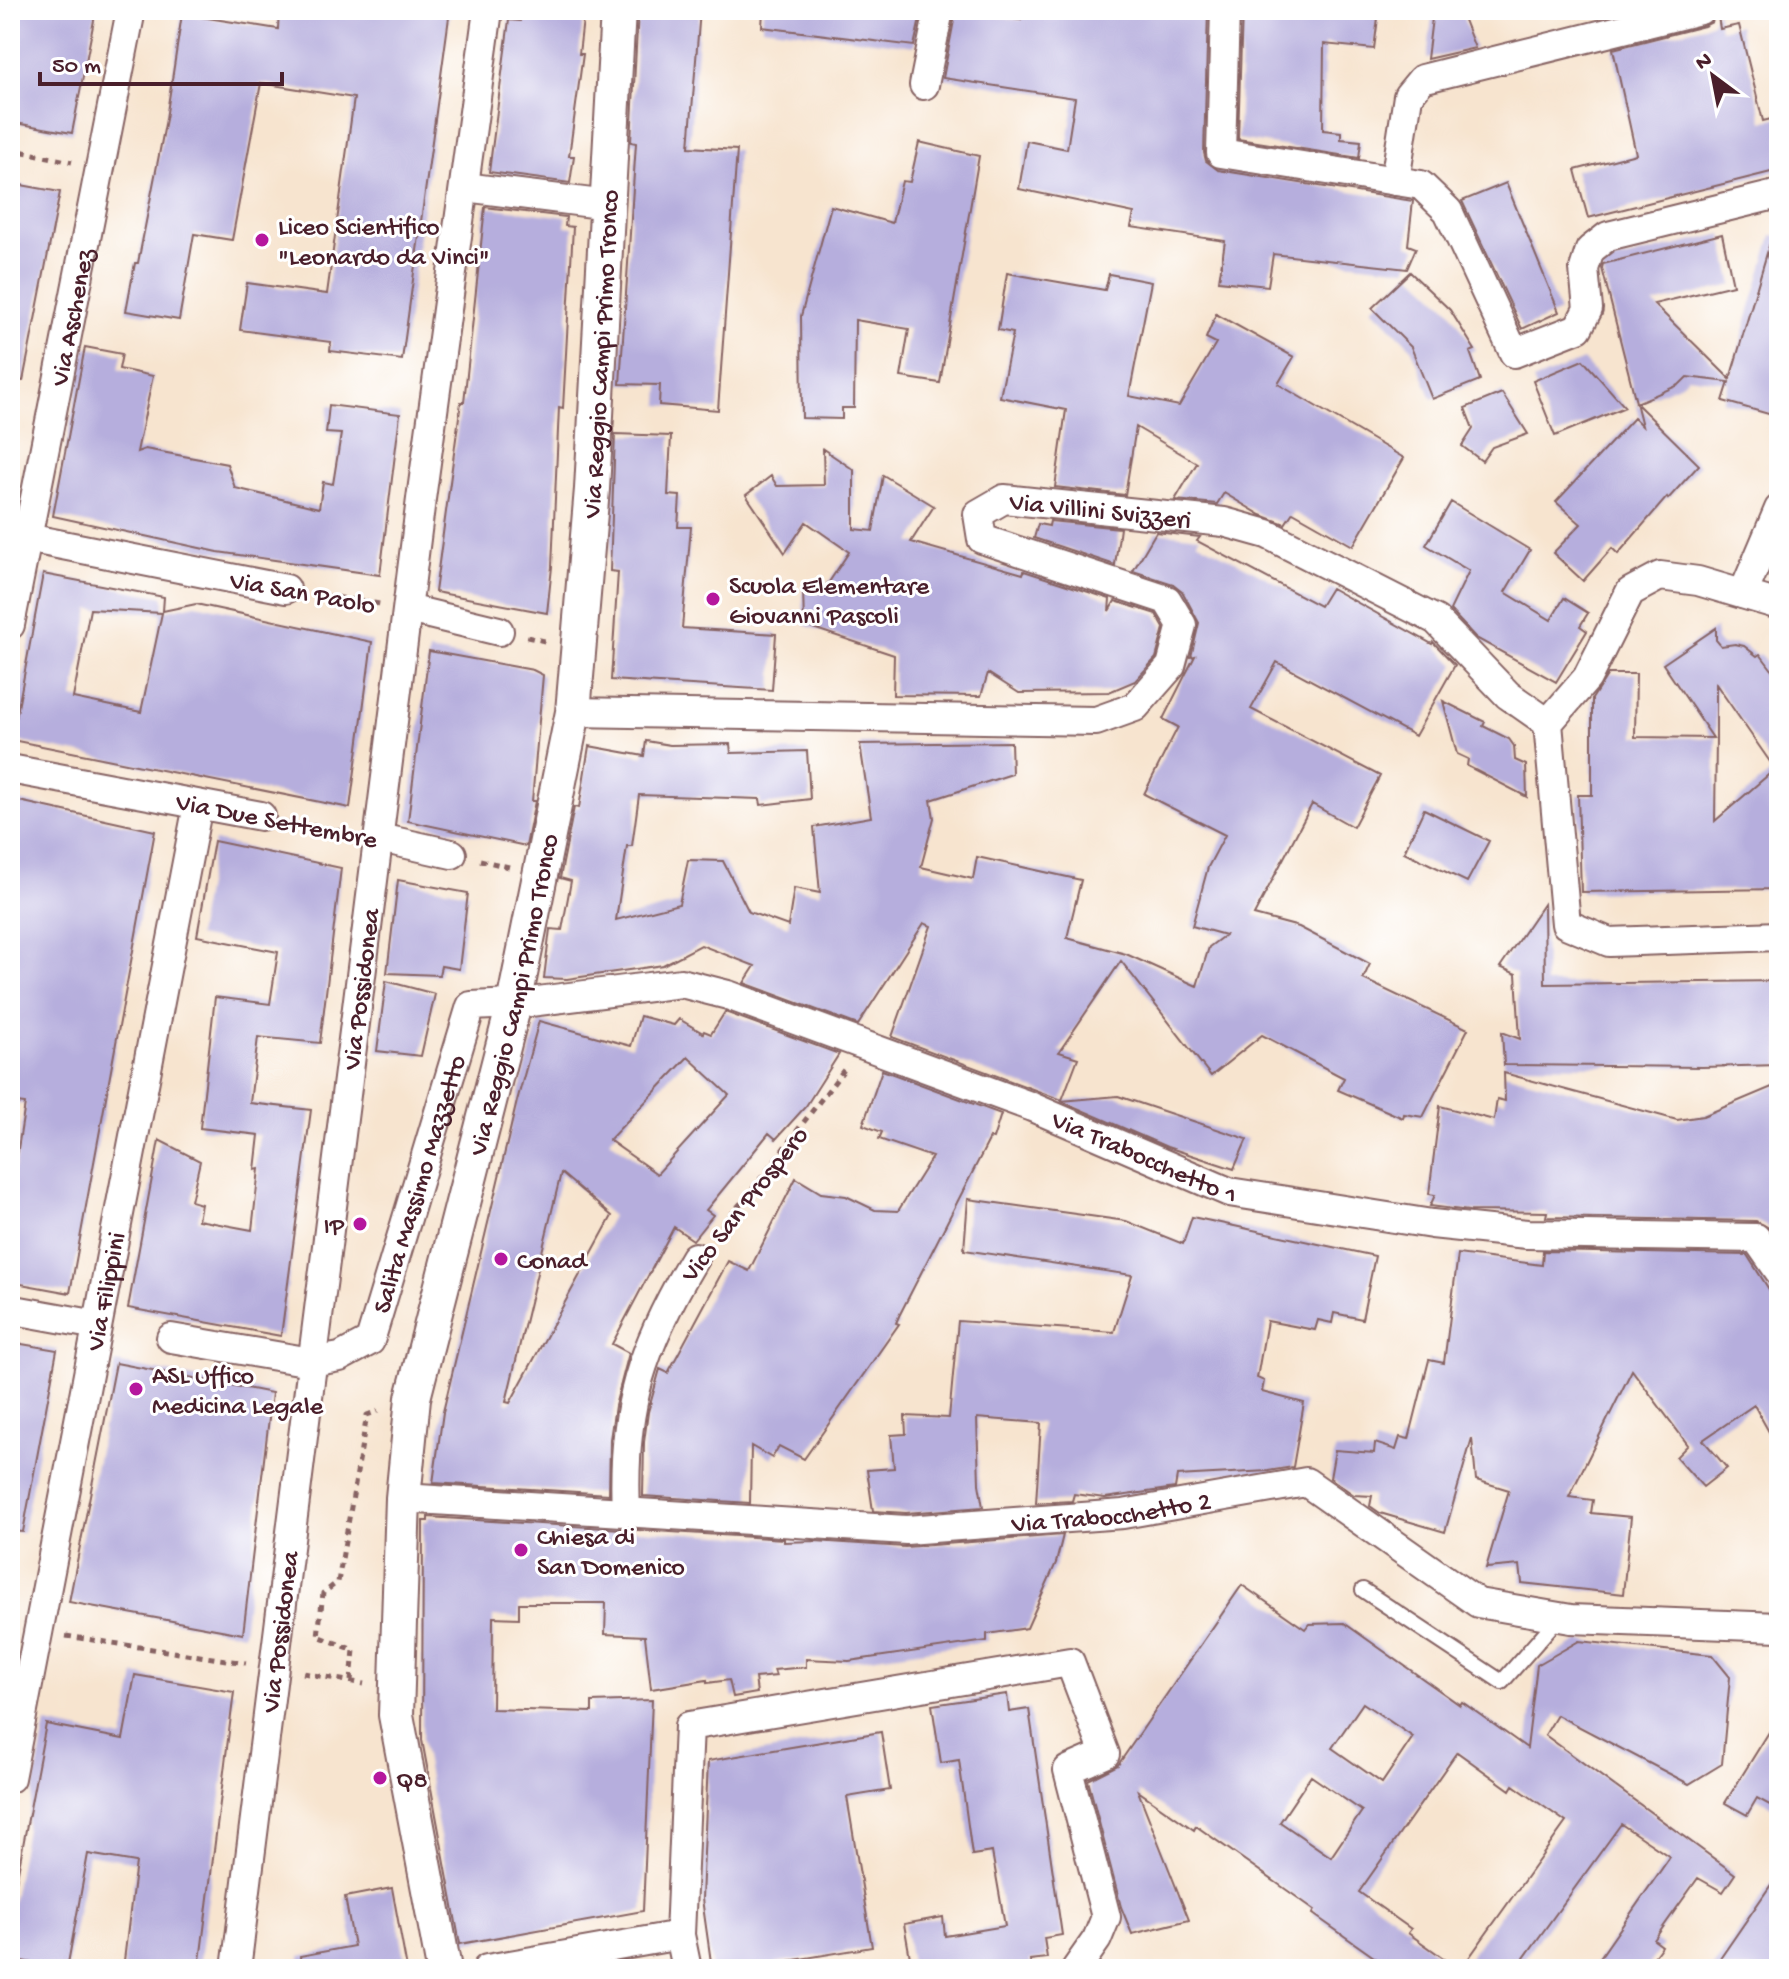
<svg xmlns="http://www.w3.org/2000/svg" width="1789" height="1979" font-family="'Gochi Hand',sans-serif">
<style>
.building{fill:#b6aedd;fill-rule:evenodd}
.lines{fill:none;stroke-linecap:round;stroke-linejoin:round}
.service-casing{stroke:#876464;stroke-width:18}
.minor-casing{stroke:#876464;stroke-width:32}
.tertiary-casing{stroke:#876464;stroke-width:38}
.path{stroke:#876464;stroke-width:5;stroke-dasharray:6 6;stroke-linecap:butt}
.service{stroke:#fff;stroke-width:14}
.minor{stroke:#fff;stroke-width:28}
.tertiary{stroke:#fff;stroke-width:34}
.poi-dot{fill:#b5179e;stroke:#fff;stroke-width:3}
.labels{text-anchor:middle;stroke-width:6;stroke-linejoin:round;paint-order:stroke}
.poi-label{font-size:26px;fill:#4a1f2b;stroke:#fff;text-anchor:start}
.street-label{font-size:26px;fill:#4a1f2b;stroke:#fff}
</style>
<rect width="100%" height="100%" fill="#fff"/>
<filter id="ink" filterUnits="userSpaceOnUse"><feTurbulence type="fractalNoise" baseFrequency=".0125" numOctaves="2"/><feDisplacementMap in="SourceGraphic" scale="16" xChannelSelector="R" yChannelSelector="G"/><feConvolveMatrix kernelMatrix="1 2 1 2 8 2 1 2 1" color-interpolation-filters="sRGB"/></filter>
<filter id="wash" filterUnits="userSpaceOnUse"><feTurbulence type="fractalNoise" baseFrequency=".006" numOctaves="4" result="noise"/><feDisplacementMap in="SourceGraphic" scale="32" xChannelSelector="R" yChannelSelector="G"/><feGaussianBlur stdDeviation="1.8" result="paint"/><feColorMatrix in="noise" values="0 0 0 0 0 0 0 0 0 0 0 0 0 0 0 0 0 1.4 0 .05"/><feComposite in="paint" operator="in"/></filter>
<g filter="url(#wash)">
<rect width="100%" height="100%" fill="#f7e4cf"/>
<g id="blocks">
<path class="building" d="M10,10H96L72,133L10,122Z
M279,10H450L402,360L330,351L331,342L240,330L247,283L327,294L354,98L261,83L232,240L194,234L179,320L126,311L135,263H138L166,119L182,14L278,29Z
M522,10H584L579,54H583L569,156H574L570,183L489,172L509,20L520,21Z
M638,10H700L689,147L737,150L718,410L659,405L660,385L620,384L636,143L631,142Z
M763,10H922L914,46L762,27Z
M956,10L1021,20L1022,10H1208L1204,153L1206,161L1218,170L1413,201L1408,245L1416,248L1407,269L1273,254L1268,286L1219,281L1225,241L1131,227L1134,213L1019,189L1027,141L1067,149L1075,98L943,78Z
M1242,10H1379L1374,49L1324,44L1323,130L1341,132V139L1361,141L1359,158L1238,139Z
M1433,10H1460L1475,48L1427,59Z
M1717,10L1720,29L1739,25L1763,121L1779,117V170L1588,218L1575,170L1636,154L1613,49L1704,26L1712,22Z
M919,142L979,156L940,383L901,377L909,329L855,320L854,408H842V419L802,418L801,316L831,206L892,223L902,181L910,182Z
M10,183L60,192L23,381L10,380Z
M1506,183L1559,312L1522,329L1462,201Z
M485,207L566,217L565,226L573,227L563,408L559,407L552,567L547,613L435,592L461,402H464Z
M1722,234L1733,285L1654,304L1730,379L1772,236L1779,237V417L1723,401L1729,382L1687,377L1679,385L1636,403L1699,465L1668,499L1667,497L1618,554L1612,548L1583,581L1553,553L1581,524L1556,502L1634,418L1642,426L1602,268L1603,264Z
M1410,272L1450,310L1475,350L1470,352L1480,380L1432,399L1411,347L1372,308Z
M1007,273L1105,290L1109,274L1151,282L1129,396L1179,406L1216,343L1206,338L1216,314L1294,357L1278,384L1404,458L1353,546L1293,512L1285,524L1261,515L1224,493L1217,504L1175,500L1197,463L1136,427L1125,495L1055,487L1066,410L1000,397L1013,333L998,330Z
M85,347L122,354L119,369L153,376L137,452L145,449L227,464L235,488L319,508L323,482L333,484L341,434L326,433L329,405L400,414L380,575L218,552L53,516Z
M1583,360L1625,407L1555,436L1533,381Z
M1502,393L1528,434L1492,447L1482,461L1462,446L1473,429L1465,408Z
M615,434L671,436L668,495L680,496L678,527H691L682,628L776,634L772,690L611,680L618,572L610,571Z
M823,449L854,470V529L873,531L883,475L934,506L911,542L1023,574L1024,571L1110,599L1109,611L1115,601L1156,614L1164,628L1156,658L1135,681L1109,692L1019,693L988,673L981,696L893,695L894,655L804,625L803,588L821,594L849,552L806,522L785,553L746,495L771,476L777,486L824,485Z
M1451,502L1530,550L1505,592L1551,620L1564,598L1588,613L1580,626L1587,631L1556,682L1476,638L1450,610L1469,571L1426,545Z
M1050,521L1120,528L1115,565L1034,538L1038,524L1049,526Z
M1156,532L1200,537L1197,541L1320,606L1331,588L1432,644L1433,642L1455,665L1415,736L1277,662L1251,709L1380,776L1353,827L1312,804L1254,915L1299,927L1370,964L1363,979L1468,1029L1423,1117L1404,1114L1403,1118L1338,1090L1344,1078L1262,1035L1211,1076L1121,961L1059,1052L1078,1058L1062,1100L892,1037L931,926L924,923L858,1025L744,983L755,966L701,945L663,965L567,979L544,978L550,929L562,930L571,881L560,878L574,807L579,808L589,746L644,756L646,741L670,745L730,744L731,753L807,751L810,799L761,805L760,799L639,795L632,846H627L616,920L679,904L688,860L723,861L749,912L788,926L794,888L820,893L814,827L871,817L860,744L1011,742L1012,774L931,800L934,818L921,867L973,879L977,857L1081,880L1067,938L1126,954L1197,986L1209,947L1225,935L1192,926L1208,867L1225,835L1144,794L1178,727L1163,719L1195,656L1191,657L1199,623L1182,591L1173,584L1133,571Z
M43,574L164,597L163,611L196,604L372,642L350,808L12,740ZM90,609L162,613L141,712L73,698Z
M1716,628V640L1721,646L1735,644L1744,646L1757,656L1760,654L1779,679V889L1581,892L1578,795H1592V699L1608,674H1636L1635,737L1713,738L1663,664ZM1716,684L1775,769L1715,821L1716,738Z
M429,651L533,670L543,675L532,801H535L526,846L408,821Z
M1443,701L1485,722L1483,726L1509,739L1514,746L1515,760L1526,765L1527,797L1467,766L1468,759L1457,754Z
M10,799L155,831L70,1293L10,1282V1167L15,1168L25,1104L10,1102Z
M1424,809L1489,841L1467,882L1404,852Z
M214,841L341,868L320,1043L258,1037L250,1103L311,1110L281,1336L128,1308L159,1140L200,1161L191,1201L201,1204L198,1220L252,1230L259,1169L255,1170L259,1135L200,1128L215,997L270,1004L278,952L197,936Z
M398,880L468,893L459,969L441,966L439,975L387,973Z
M1544,903L1545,984L1779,981V1065L1702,1067L1504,1065L1502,1032L1520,1039L1516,974L1500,967Z
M386,981L435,994L421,1056L377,1051Z
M725,1012L839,1054L806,1106L776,1139L769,1133L706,1210L713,1215L693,1240L674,1227L612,1344L629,1353L615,1406L610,1439L609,1494L433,1483L443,1412L517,1101L539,1021L631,1046L640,1016L674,1025L679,1019L703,1033L704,1031L711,1034ZM688,1057L729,1095L657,1174L609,1140ZM561,1173L612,1216L510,1403L506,1402Z
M882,1070L1001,1114L993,1139L990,1138L899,1316L896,1323L899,1324L804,1459L779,1446L772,1458L751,1446L750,1503L643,1496L644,1442L648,1412L660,1369L668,1373L728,1261L749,1271L796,1178L821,1193L846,1196L875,1210L898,1211L932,1157L879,1139L882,1132L863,1125Z
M1504,1073L1677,1120L1703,1116L1779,1084V1241L1769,1228L1756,1221L1546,1217L1547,1212L1469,1211L1430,1206L1435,1195L1429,1194L1440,1106L1494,1120L1497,1099L1505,1101Z
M1118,1096L1247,1139L1234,1169L1167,1147L1061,1101Z
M968,1199L1126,1221L1183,1244L1192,1217L1375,1256L1362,1319L1334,1313L1332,1323L1318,1320L1315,1330L1267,1321L1257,1378L1264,1381L1262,1392L1304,1403L1293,1467L1268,1471L1177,1476L1175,1488L1105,1498L1074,1494L1072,1501L1036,1503L1041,1423L977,1418L979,1484L983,1507L906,1513L873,1511L867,1470L894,1468L891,1435L906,1434L905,1416L949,1418L958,1321L1114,1332L1132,1275L964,1250Z
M1543,1251L1747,1255L1779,1305V1450L1754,1405L1703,1440L1727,1468L1703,1487L1676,1457L1688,1445L1632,1370L1569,1497L1593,1500L1591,1513L1631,1517L1623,1594L1522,1583L1520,1565L1486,1568L1509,1490L1476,1480L1472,1438L1445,1532L1380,1513L1370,1506L1372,1496L1354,1495L1330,1478L1335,1450L1374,1453L1375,1443L1396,1450L1400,1437L1409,1439L1429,1360L1444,1363L1458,1254L1542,1265Z
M10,1342L57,1350L23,1532L10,1531Z
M116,1363L272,1393L243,1634L69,1602Z
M428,1517L784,1539V1542L815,1541L905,1547L1063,1535L1056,1563L1027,1628L987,1634V1641L849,1661L806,1659V1667L774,1670L776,1676L755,1678L757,1693L733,1697L729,1680L707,1683V1680L651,1689L645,1636L605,1634L606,1603H519V1618L493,1617L492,1709L592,1712V1702L652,1700L643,1911L460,1944L422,1740L423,1521H428Z
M1242,1585L1305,1629L1309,1624L1344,1623L1460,1705L1462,1702L1527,1748L1537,1665L1579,1641L1712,1655L1730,1677L1722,1764L1689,1784L1557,1715L1545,1735L1735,1874L1723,1892L1698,1878L1654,1940L1662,1946L1645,1969H1592L1670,1857L1621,1824L1516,1969H1461L1566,1822L1513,1785L1510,1790L1457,1752L1359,1892L1411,1929L1408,1933L1459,1969H1391L1313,1914L1315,1910L1196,1826L1194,1830L1138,1791L1189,1920L1132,1934L1121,1907L1088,1780L1118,1765ZM1363,1703L1413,1737L1382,1783L1332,1748ZM1311,1776L1362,1811L1331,1857L1280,1822Z
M135,1675L234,1692L199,1969H123L136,1862L88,1854L67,1969L10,1959V1914L46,1724L123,1739Z
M1007,1694L1009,1712L1029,1709L1062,1935L1044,1938L1047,1958L1030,1960L1031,1969H912L904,1924L943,1917L945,1936L1005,1926L992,1852L972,1855L959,1760L941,1763L932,1705Z
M1779,1716V1810L1757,1798L1747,1815L1725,1803Z
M881,1732L890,1790L847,1797L872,1947L776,1963V1969H712L702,1899L708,1761Z
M1779,1873V1969H1713Z
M392,1888L407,1969H301L300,1956L354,1946L345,1897Z"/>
</g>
</g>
<g filter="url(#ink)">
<use href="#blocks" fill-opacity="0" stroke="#876464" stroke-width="2"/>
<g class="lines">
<g class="service-casing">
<path id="service" d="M1363,1590L1502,1682L1559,1617"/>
</g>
<g class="minor-casing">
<g id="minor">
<path d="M1225,10L1221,153L1421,185L1448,211L1514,353L1578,328L1588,309L1584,269L1590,250L1608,236L1779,194"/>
<path d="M924,85L939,10"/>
<path d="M1395,181L1408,96L1422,79L1700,10"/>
<path d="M465,187L608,205"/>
<path d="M27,538L286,589"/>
<path d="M1743,594L1779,509"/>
<path d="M1779,605L1698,581L1660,576L1630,592L1587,678L1548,723L1566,924L1609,942L1779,936"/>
<path d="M408,609L499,631"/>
<path id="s1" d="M10,625L131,10"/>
<path id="s2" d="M573,712L1096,721L1135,707L1171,666L1182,625L1167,600L982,539L978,514L1004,499L1224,522L1267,534L1436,620L1508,695L1548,723"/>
<path d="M10,769L261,816"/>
<path d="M380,838L452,854"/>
<path d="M20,1311L97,1325"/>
<path id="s3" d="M171,1338L311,1362L340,1357L370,1341L471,1006L514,1004L681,983L728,995L1032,1107L1229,1192L1432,1224L1527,1234L1756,1238L1779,1271"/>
<path id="s4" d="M403,1498L906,1530L1123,1514L1306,1482L1478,1603L1571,1619L1779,1627"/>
<path d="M626,1512C621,1407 642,1346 695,1257"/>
<path id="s5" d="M10,1778L198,805"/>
<path id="s6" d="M236,1969L421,499L488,10"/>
<path d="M487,1969L680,1935"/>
<path d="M687,1969L680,1935L689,1726L1070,1662L1105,1754L1068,1770L1106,1917L1097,1939L1076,1969"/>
</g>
</g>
<g class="tertiary-casing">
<g id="tertiary">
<path id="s7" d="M444,1969L396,1715L403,1498L413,1398L514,1004L573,712L592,489L618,10"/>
</g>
</g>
<path class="path" d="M10,149L72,162
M314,594L380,604
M527,637L549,642
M289,821L350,833
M480,860L509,867
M714,1235L751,1191L846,1067
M66,1636L246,1663
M303,1673L364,1684
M351,1681L354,1650L318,1636L323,1593L338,1582L367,1415L378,1411"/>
<use href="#service" class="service"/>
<use href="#minor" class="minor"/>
<use href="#tertiary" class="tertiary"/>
</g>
</g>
<g class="poi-dot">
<circle cx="262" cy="240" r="8"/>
<circle cx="713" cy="599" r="8"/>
<circle cx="360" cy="1224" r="8"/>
<circle cx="501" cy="1259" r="8"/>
<circle cx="136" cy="1389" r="8"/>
<circle cx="521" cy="1550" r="8"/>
<circle cx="380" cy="1778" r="8"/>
</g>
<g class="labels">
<g class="poi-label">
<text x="278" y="234">Liceo Scientifico<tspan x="278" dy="30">"Leonardo da Vinci"</tspan></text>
<text x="729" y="593">Scuola Elementare<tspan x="729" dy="30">Giovanni Pascoli</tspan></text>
<text x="344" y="1233" text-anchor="end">IP</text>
<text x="517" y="1268">Conad</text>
<text x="152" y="1383">ASL Uffico<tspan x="152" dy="30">Medicina Legale</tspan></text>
<text x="537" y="1544">Chiesa di<tspan x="537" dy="30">San Domenico</tspan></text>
<text x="396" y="1787">Q8</text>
</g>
<g class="street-label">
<text dy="9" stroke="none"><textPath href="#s1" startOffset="314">Via Aschenez</textPath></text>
<text dy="9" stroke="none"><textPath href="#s7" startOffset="1640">Via Reggio Campi Primo Tronco</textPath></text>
<text dy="9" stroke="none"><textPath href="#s2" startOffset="1038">Via Villini Svizzeri</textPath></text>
<text transform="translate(303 591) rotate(10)" y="9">Via San Paolo</text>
<text transform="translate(277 819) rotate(11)" y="9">Via Due Settembre</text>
<text dy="9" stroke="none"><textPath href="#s6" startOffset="988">Via Possidonea</textPath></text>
<text dy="9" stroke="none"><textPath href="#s7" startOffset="992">Via Reggio Campi Primo Tronco</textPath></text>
<text dy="9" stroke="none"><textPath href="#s3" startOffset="1262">Via Trabocchetto 1</textPath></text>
<text dy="9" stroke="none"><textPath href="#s3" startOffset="370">Salita Massimo Mazzetto</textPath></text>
<text transform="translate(743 1203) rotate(-52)" y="9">Vico San Prospero</text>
<text dy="9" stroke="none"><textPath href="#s5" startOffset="496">Via Filippini</textPath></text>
<text dy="9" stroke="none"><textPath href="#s4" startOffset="710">Via Trabocchetto 2</textPath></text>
<text dy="9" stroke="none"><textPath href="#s6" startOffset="340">Via Possidonea</textPath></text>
</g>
</g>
<rect width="1789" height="1979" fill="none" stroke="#fff" stroke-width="40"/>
<g transform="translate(1713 76) rotate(328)" stroke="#ffffff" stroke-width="6" paint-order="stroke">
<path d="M0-6L14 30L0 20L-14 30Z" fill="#4a1f2b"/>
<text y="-12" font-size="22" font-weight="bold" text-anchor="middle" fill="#4a1f2b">N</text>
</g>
<path d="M40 72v12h242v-12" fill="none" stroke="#4a1f2b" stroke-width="4"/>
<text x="52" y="72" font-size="24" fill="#4a1f2b" stroke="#ffffff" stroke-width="6" paint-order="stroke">50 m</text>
</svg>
